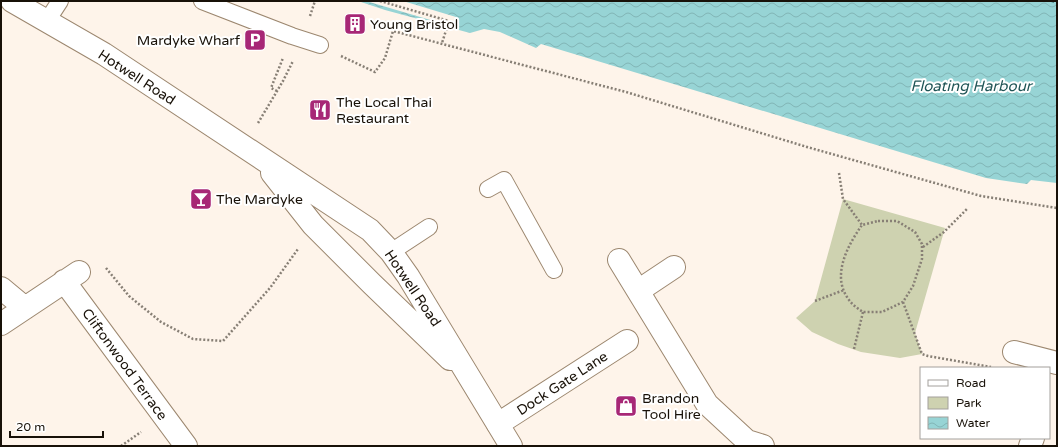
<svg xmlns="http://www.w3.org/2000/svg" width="1058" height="447" font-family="'Varela Round',sans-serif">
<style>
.green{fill:#ced2b0}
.water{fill:url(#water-waves)}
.pier{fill:#fef4ea}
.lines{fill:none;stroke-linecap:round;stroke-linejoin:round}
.ferry{stroke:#1f5455;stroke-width:1;stroke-dasharray:5 4;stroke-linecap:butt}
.lane-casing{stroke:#9c876f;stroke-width:18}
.street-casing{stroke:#9c876f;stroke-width:24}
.primary-casing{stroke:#9c876f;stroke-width:24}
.path{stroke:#877f75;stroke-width:2.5;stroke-dasharray:2 2;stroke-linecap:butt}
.lane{stroke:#fff;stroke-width:16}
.street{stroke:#fff;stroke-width:22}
.primary{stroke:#fff;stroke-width:22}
.labels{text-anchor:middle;stroke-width:4;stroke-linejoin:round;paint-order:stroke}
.poi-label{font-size:14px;fill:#181108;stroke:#fff;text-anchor:start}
.street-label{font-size:14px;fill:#181108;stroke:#fff}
.water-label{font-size:15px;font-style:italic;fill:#1f5455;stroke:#fff}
</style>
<defs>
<pattern id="water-waves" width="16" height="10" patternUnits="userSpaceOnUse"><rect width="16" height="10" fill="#97d4d5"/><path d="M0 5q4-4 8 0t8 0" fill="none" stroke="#81b5b5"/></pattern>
</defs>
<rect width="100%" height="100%" fill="#fef4ea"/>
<path class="green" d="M843,199L945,228L915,333L922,354L900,358L861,352L838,344L812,332L796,318L815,301Z"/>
<path class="water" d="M358,1H1057V183L1031,180L1027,184L986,178L541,44L536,48L500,32L484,29L470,33L385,10Z"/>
<path class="pier" d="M366,1H403L456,17L454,27Z"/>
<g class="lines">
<path class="ferry" d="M1049,1L1057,3"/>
<g class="lane-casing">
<path id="lane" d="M202,1L292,36L320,45
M47,21L60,1
M488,189L504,180L554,270
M391,252L429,227"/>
</g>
<g class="street-casing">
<path id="street" d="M619,260L707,404L747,441L763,446
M64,281L186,446
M1,288L25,308
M638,291L674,267
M1,324L79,272
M1014,352L1057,363
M498,424L627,341
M1030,446L1033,438"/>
</g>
<g class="primary-casing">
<path id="primary" d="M12,1L104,54L370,230L391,252L408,276L511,446
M272,173L313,225L372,284L450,359"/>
</g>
<path class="path" d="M380,1L449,21L442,43
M310,16L315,1
M341,56L375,72L385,58L393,31L626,92L807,147L981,196L1057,208
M277,91L271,88L283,58
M258,123L283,81L293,61
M839,173L843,199L862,225
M878,221H897L915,232L922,244V259L913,286L903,302L882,312H863C857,308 851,304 847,297C832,274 848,245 862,225Z
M923,247L944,232L967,209
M106,268L129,296L161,322L193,339L223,341L270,288L298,249
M815,301L844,290
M903,302L922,354L928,356L991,367
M854,349L863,312
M121,446L141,432"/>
<use href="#lane" class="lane"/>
<use href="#street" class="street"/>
<use href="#primary" class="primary"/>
</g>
<defs>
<g id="building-square" transform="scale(1.15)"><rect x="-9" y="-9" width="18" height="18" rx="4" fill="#a72776" stroke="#fff"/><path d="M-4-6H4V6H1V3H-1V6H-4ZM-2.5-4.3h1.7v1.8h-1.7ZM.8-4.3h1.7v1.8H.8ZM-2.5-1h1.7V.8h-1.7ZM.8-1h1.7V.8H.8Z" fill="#fff"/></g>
<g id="parking-square" transform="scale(1.15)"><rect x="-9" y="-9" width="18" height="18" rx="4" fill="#a72776" stroke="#fff"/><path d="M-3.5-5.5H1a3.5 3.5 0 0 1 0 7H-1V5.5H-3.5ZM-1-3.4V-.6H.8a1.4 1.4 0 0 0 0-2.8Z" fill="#fff"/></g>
<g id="restaurant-square" transform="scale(1.15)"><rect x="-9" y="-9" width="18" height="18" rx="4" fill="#a72776" stroke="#fff"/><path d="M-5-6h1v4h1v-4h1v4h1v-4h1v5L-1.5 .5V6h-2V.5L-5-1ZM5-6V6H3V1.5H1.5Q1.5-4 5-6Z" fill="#fff"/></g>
<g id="bar-square" transform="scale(1.15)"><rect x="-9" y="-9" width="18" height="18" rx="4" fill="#a72776" stroke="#fff"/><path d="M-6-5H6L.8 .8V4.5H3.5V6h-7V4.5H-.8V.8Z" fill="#fff"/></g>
<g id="shop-square" transform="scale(1.15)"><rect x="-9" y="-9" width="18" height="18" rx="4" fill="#a72776" stroke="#fff"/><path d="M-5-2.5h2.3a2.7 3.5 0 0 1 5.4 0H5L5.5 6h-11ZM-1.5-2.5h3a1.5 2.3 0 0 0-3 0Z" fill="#fff"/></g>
</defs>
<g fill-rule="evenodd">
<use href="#building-square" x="355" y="24"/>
<use href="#parking-square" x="255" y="40"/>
<use href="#restaurant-square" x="320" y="110"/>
<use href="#bar-square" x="201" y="199"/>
<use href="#shop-square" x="626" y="406"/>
</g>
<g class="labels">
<g class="poi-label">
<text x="370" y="29">Young Bristol</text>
<text x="240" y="45" text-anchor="end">Mardyke Wharf</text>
<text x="336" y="107">The Local Thai<tspan x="336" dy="16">Restaurant</tspan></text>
<text x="216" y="204">The Mardyke</text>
<text x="642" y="403">Brandon<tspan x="642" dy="16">Tool Hire</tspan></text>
</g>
<g class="street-label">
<text transform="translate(137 77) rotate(33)" y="5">Hotwell Road</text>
<text transform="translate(413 288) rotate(56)" y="5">Hotwell Road</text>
<text transform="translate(125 364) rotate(54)" y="5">Cliftonwood Terrace</text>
<text transform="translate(562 383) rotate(-33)" y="5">Dock Gate Lane</text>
</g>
<g class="water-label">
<text x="971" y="91">Floating Harbour</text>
</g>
</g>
<rect width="1058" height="447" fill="none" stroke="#181108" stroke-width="4"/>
<rect x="920" y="367" width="130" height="72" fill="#ffffff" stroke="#a3a09c"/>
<rect x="928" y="380" width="20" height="6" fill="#ffffff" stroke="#a3a09c"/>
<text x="956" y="387" font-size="12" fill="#181108">Road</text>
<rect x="928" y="397" width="20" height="12" fill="#ced2b0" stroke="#a3a09c"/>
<text x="956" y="407" font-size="12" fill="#181108">Park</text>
<rect x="928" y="417" width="20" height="12" fill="url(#water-waves)" stroke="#a3a09c"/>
<text x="956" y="427" font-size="12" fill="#181108">Water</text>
<path d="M10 431v6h93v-6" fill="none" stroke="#181108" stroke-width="2"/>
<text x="16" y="431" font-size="12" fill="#181108" stroke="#ffffff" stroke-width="3" paint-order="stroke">20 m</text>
</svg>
